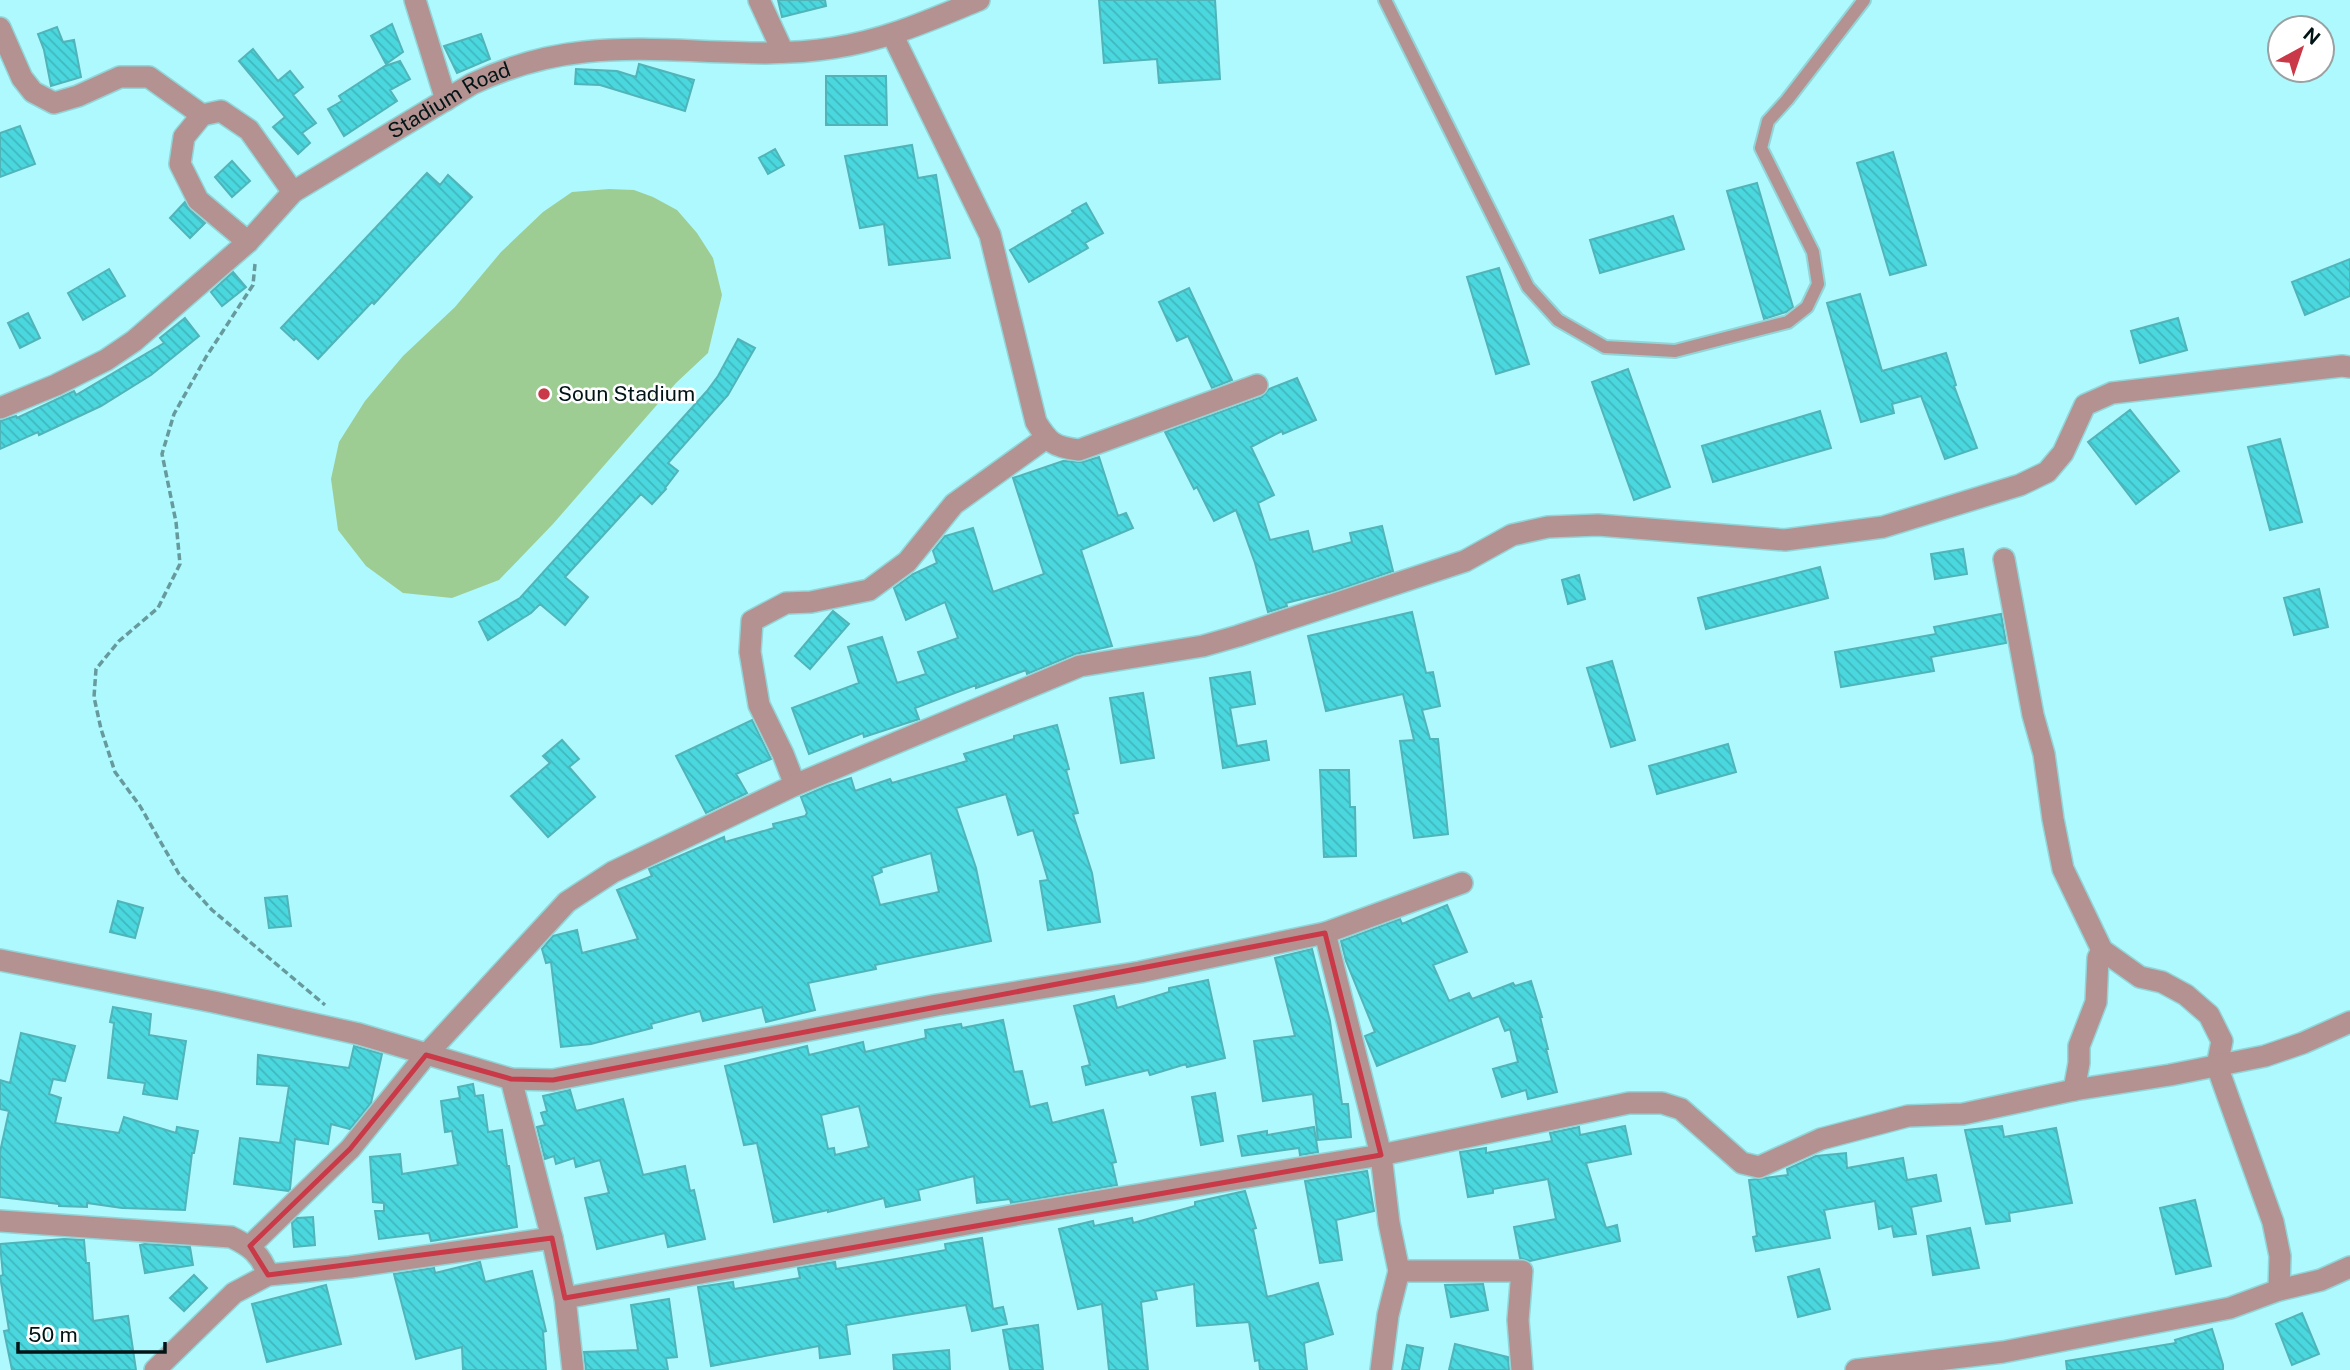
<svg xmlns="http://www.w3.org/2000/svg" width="2350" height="1370" font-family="'Public Sans',sans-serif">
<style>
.park{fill:#9ecd93}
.building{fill:url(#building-back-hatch);stroke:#50b4b9;stroke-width:2;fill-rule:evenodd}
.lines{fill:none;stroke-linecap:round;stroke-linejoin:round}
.lane-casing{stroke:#92d5d8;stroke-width:16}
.street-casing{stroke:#92d5d8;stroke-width:24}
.path{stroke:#669a9d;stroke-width:3.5;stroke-dasharray:7 3.5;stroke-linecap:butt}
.lane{stroke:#b49291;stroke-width:12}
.street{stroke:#b49291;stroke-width:21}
.marked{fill:none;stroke:#c93948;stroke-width:5;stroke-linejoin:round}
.poi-dot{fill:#c93948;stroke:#fff;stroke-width:2.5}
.labels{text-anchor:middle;stroke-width:5;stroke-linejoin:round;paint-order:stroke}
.street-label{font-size:21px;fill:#021516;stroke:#fff}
.poi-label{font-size:21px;fill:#021516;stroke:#fff;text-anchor:start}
</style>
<defs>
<pattern id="building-back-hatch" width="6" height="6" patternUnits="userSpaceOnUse" patternTransform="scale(1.75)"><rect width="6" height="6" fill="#4ad7de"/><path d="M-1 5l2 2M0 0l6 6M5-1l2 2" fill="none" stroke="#3fb8be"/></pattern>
</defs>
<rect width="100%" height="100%" fill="#aef9fd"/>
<path class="park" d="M609,189L634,190L653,197L677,210L697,233L713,258L722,295L708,353L676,383L553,524L499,580L452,598L403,593L366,566L338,530L331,479L339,442L365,401L403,356L455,307L501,252L543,212L572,192Z"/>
<path class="building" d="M778,0H825L826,6L782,17Z
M1099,0H1215L1220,79L1159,83L1157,59L1104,63Z
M392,24L403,52L386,64L371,36Z
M57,27L63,42L74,40L81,77L51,86L44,50L38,34Z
M481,34L490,59L457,73L444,46Z
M253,49L278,81L290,71L303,87L293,95L316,123L302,133L310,143L298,154L273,127L285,117L239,61Z
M400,61L410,79L390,90L397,101L344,136L328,109L342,101L339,96L385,66Z
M639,64L694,80L685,111L600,85L575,84L576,69L617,71L636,77Z
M826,76H886L887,125H826Z
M20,126L35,164L0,177V133Z
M912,145L918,178L936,175L950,258L889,265L884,224L860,228L845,156Z
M775,149L784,165L768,174L759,158Z
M1893,152L1926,265L1890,275L1857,163Z
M232,161L250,181L232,197L215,177Z
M427,173L440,185L448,175L472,197L374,304L372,302L318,359L296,338L294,340L281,328Z
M1757,183L1793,307L1786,312L1764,319L1727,191Z
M185,202L190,210L205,223L190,238L170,218Z
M1086,203L1103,233L1085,243L1088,248L1029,282L1010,250L1073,213L1072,211Z
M1673,216L1684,249L1600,273L1590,240Z
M2350,259V296L2305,315L2292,282Z
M1499,268L1529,364L1496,374L1467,277Z
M109,269L125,296L83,320L68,293Z
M233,272L246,287L222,306L211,292Z
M1189,288L1232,380L1212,388L1188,336L1177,341L1159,302Z
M1860,294L1882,371L1946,353L1956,385L1954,386L1977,448L1945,459L1921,396L1892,404L1894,413L1861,422L1827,303Z
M28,313L40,338L20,348L8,323Z
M185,318L199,336L151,375L101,406L39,435L38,432L0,449V421L16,416L17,418L74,391L76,395L164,343L160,338Z
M2178,318L2187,350L2140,363L2131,331Z
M738,339L755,348L728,395L668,463L678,471L665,488L666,489L652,504L641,494L565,577L588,597L565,625L540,604L531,613L488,640L479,622L520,598L707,391L718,376Z
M1628,369L1670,487L1634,500L1592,382Z
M1297,378L1316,420L1283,434L1282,431L1251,447L1274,495L1258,503L1270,540L1308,531L1313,552L1352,542L1350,533L1382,526L1393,571L1334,591L1286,603L1287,606L1268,612L1255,563L1236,510L1214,521L1197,487L1194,489L1165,432L1262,397L1269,389Z
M2130,410L2179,471L2136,504L2088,442Z
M1820,411L1831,448L1713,482L1702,446Z
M2280,439L2302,522L2270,530L2248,447Z
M1099,457L1118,516L1126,513L1133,528L1081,550L1112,646L1075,654L1027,674L1026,670L976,688V685L915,708L919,719L864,737L863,733L809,754L792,708L859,683L848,647L882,637L897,683L926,674L918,652L958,638L945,602L906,620L894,588L913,574L937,563L933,551L945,536L973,528L993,592L1044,574L1013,478L1063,461L1083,462Z
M1963,549L1967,574L1935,579L1931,554Z
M1820,567L1828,598L1706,629L1698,598Z
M1579,575L1585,599L1568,604L1562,580Z
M2319,589L2328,627L2294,635L2284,598Z
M833,611L849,624L810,669L795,656Z
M1412,612L1426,673L1433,672L1440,706L1422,710L1430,739H1438L1448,834L1414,838L1400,741L1414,740L1403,694L1326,711L1308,636Z
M2001,614L2006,643L1931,657L1934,671L1841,687L1835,652L1936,634L1934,627Z
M1612,661L1635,740L1611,747L1587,668Z
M1250,672L1255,704L1230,708L1237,746L1266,741L1269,760L1223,768L1210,678Z
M1143,693L1154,758L1121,763L1110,698Z
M752,720L771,759L736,774L747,793L706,813L676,756Z
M1057,725L1069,769L1066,770L1078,813L1073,814L1092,873L1100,922L1048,930L1040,881L1048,880L1033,830L1018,835L1006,794L956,808L976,868L991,941L875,965L876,969L808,983L815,1010L766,1022L762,1007L703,1021L700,1011L651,1024L652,1028L591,1044L561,1047L551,962L546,963L542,949L553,936L577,930L582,953L638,939L617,890L652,876L649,869L724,837L725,842L774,828L773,824L805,816L807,813L801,797L827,786L851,778L855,791L890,779L892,783L967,761L964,754L1014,739V736ZM931,853L939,892L880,905L872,876L882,872L881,868Z
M562,740L579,759L569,767L595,797L548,837L511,796L550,763L543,756Z
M1728,744L1736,772L1657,794L1649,766Z
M1320,770H1349L1350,807H1355L1356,856L1324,857Z
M287,896L291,926L269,928L265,898Z
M118,901L143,908L135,938L110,932Z
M1447,905L1467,952L1433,965L1449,1001L1469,993L1472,999L1513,983L1515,986L1531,981L1542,1017H1540L1548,1049H1546L1557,1092L1528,1099L1526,1090L1502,1097L1493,1069L1518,1062L1510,1029L1505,1031L1499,1016L1377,1066L1365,1036L1375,1032L1346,961L1341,941L1400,919L1402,924Z
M1312,949L1330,1021L1342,1104H1348L1351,1137L1318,1140L1313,1094L1263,1101L1254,1041L1295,1036L1275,958Z
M1208,980L1225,1058L1187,1067L1186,1064L1150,1075L1148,1070L1086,1085L1082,1067L1090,1065L1074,1006L1114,996L1117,1008L1169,992V988Z
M113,1007L151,1014L149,1035L186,1041L177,1099L143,1094L145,1083L108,1078L114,1023L110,1022Z
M1003,1020L1014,1072L1022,1071L1030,1107L1047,1103L1052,1123L1103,1110L1116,1162L1112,1163L1117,1185L1011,1203L1010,1199L977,1203L974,1176L918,1190L920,1200L886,1207L884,1198L828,1212V1210L774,1222L757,1143L744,1145L725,1066L807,1046L809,1055L863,1042L865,1052L926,1038L925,1030L961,1024L962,1028ZM859,1106L869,1147L835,1155L834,1148L828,1149L821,1115Z
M21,1033L75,1046L65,1081L53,1079L49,1094L61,1098L55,1123L119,1133L124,1117L176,1133L177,1127L198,1131L194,1153H192L185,1210L122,1208L87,1203V1207L59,1206V1204L0,1197V1152L9,1111L0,1109V1080L10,1083Z
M354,1046L382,1054L371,1103L350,1129L331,1124L328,1144L295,1139L290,1189L288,1191L234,1184L240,1138L280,1143L289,1086L257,1084L258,1055L349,1068Z
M473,1084L475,1096L483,1095L488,1132L502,1130L507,1166H509L517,1227L431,1241L429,1233L379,1239L375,1211H384V1203L373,1202L370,1157L400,1154L402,1174L458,1165L452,1131L445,1132L441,1101L460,1098L458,1087Z
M570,1090L576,1111L623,1099L643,1175L685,1166L690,1191L694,1190L705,1239L668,1247L665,1233L597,1249L585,1198L609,1193L600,1160L576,1167L574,1158L556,1164L554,1156L545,1159L537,1127L545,1125L541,1113L547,1111L543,1096Z
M1215,1093L1223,1141L1201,1145L1192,1097Z
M1625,1126L1631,1154L1586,1163L1606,1228L1617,1225L1620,1241L1530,1261L1520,1258L1514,1227L1556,1219L1548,1179L1493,1189V1193L1468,1197L1460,1152L1486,1148V1153L1552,1141L1550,1133L1579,1127L1580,1135Z
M2002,1126L2004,1137L2056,1128L2072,1203L2009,1213L2010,1221L1986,1224L1965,1130Z
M1314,1127L1318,1152L1300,1155L1299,1148L1242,1156L1238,1136L1267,1131V1135Z
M1846,1153L1847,1168L1903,1158L1907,1180L1936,1175L1941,1201L1911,1207L1916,1234L1894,1237L1892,1226L1879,1229L1875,1201L1824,1210L1830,1238L1756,1251L1753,1237L1757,1236L1749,1180L1788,1175L1787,1169L1816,1156Z
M1367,1171L1374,1211L1336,1220L1342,1260L1320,1263L1305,1181Z
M1245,1191L1256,1228L1253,1229L1267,1297L1318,1283L1333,1334L1304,1343L1307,1370H1260L1259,1360L1255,1361L1249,1322L1197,1326L1194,1284L1155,1291L1157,1299L1141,1302L1148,1370H1109L1102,1304L1078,1309L1059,1229L1093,1221L1094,1226L1132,1218L1133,1223L1195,1206V1202Z
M2195,1200L2211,1266L2176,1274L2160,1208Z
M313,1217L315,1245L294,1247L292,1223L297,1218Z
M1970,1228L1979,1268L1933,1275L1927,1236Z
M982,1238L993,1309L1003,1307L1007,1324L972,1331L966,1305L846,1325L850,1354L820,1358L819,1346L711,1366L698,1287L733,1282L734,1289L800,1278L798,1268L835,1262L836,1269L896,1259L946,1250L945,1244Z
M64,1239L84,1240L86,1263H89L93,1321L128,1316L136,1370H12L4,1331L9,1330L0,1276L3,1275L0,1244Z
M145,1244L190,1247L193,1265L145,1273L140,1245Z
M480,1262L485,1282L532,1271L546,1331L543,1332L546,1370H463L462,1347L416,1359L394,1274L434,1268L435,1273Z
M1819,1269L1830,1309L1798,1317L1788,1277Z
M194,1275L207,1288L184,1311L170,1298Z
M1483,1284L1488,1310L1451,1317L1445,1285Z
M326,1285L341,1344L267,1362L252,1304Z
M669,1299L677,1357L666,1358L668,1370H586L584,1352L638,1350L631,1305Z
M2302,1313L2319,1354L2292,1365L2276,1324Z
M1038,1325L1043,1370H1010L1003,1330Z
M2212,1329L2223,1365V1370H2067L2066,1361L2176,1343L2175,1340Z
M1455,1344L1508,1357L1509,1370H1449Z
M1407,1345L1423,1348L1419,1370H1402Z
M949,1350L950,1370H894L893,1355Z"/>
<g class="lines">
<g class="lane-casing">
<path id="lane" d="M1385,0L1528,287L1558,320L1605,347L1675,351L1788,322L1807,307L1818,284L1813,252L1761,148L1768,121L1787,100L1864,0"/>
</g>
<g class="street-casing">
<g id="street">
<path d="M415,0L446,100"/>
<path d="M759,0L783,52"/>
<path d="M0,28L22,78L33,92L54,103L78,96L120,77H149L202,115"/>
<path d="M893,36L990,235L1036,422C1049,443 1054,447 1079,450L1257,385"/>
<path d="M248,242L198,200L180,164L184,137L202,115L221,111L249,130L293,192"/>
<path id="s1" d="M0,408L56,385L106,360L134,341L248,242L293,192L472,84C508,67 545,56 584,52C666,43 751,61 833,48C886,40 930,20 979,0"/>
<path d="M2004,559L2033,715L2044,754L2053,819L2063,869L2102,950L2140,977L2162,982L2186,995L2209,1015L2222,1041L2217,1066L2273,1222L2280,1256L2279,1290"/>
<path d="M795,785L783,754L759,705L750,652L752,621L786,603L811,602L869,590L907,562L954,504L1046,438"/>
<path d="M1325,933L1381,1155L1389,1223L1399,1271L1388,1315L1381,1370"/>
<path d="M0,960L214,1002L359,1034L511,1079L553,1080L937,1005L1140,972L1325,933L1462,883"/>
<path d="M511,1079L552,1238L565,1298L573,1370"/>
<path d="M2074,1090L2079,1063V1046L2096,1002L2098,958L2102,950"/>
<path d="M0,1221L231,1237C250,1246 261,1254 268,1275"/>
<path d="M250,1246L350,1149L426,1055L567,902L613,872L795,785L1080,666L1203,646L1238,636L1465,561L1512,535L1548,527L1598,525L1785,540L1883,527L2020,485L2047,472L2063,453L2085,405L2112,393L2342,366L2350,367"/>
<path d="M1399,1271H1522L1518,1320L1522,1370"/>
<path d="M565,1298L1021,1214L1381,1155L1629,1103H1662L1681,1109L1742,1163L1759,1167L1821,1139L1908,1116L1963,1114L2074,1090L2170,1075L2265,1056L2303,1043L2350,1022"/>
<path d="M155,1370L234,1293L268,1275L350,1267L552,1238"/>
<path d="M1856,1370L2003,1352L2230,1308L2279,1290L2321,1280L2350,1267"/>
</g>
</g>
<path class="path" d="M255,264L253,285L206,357L174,414L162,454L176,522L180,564L158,608L119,641L96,669L94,697L101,729L115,772L140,806L179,874L212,910L325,1005"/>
<use href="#lane" class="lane"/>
<use href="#street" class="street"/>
</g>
<path class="marked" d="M1325,933L1381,1155L565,1298L552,1238L268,1275L250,1246L350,1149L426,1055L511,1079L553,1080Z"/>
<circle class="poi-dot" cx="544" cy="394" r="7"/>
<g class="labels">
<g class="street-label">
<text dy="7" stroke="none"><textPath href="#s1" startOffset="550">Stadium Road</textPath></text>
</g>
<g class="poi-label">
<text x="558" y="401">Soun Stadium</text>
</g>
</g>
<g transform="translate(2301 49) rotate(40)"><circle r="33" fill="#ffffff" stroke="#9aa1a2" stroke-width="2"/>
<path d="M0-5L12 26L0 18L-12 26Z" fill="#c93948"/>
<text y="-10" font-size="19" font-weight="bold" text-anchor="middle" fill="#021516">N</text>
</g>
<path d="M18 1342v10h147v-10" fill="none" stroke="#021516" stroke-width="3.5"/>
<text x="28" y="1342" font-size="21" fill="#021516" stroke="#ffffff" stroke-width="5" paint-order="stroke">50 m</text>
</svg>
